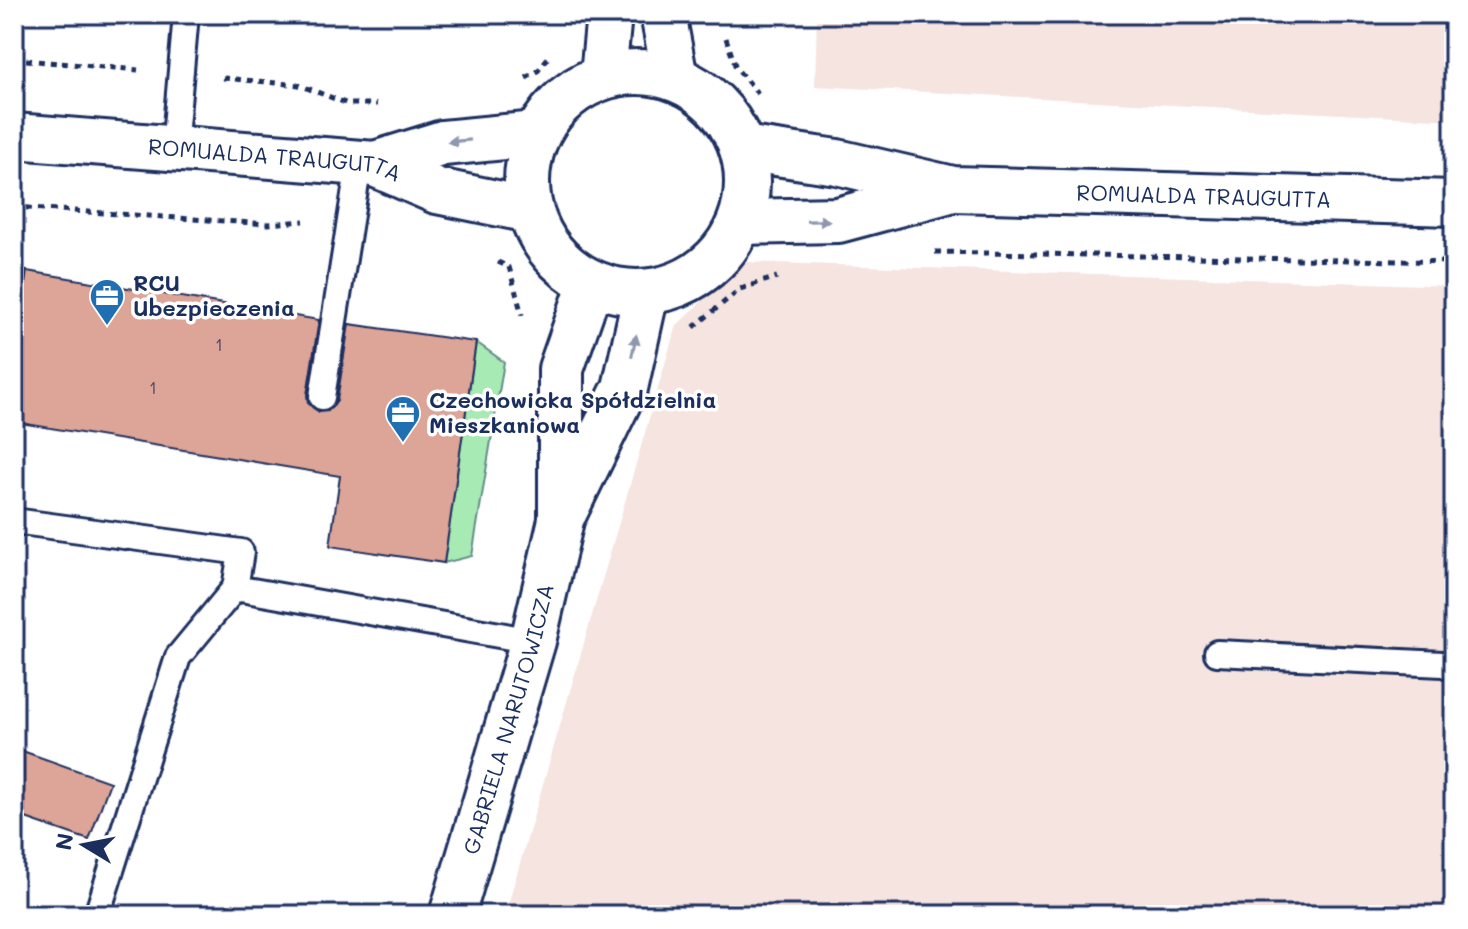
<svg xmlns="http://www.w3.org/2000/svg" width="1468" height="929" font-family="Mali,sans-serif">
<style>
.built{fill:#f5e4e0}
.green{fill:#a8eab4;stroke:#628c89;stroke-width:2}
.building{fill:#dda498;stroke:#1b2f5e;stroke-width:2}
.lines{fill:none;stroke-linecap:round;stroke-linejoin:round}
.lane-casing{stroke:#1b2f5e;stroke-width:30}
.secondary-casing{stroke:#1b2f5e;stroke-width:50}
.path{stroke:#1b2f5e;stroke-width:5;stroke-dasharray:6 6;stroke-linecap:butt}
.lane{stroke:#fff;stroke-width:24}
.secondary{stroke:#fff;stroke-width:44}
.oneway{fill:#8d97ae}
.labels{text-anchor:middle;stroke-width:7;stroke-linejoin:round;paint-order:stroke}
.number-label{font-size:18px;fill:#4c4c6c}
.street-label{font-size:22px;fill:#1b2f5e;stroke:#fff}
.poi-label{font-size:22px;font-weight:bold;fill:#1b2f5e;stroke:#fff;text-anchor:start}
</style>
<rect width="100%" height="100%" fill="#fff"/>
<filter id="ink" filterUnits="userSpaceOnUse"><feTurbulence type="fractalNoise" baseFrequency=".0125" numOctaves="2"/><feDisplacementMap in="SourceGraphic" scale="16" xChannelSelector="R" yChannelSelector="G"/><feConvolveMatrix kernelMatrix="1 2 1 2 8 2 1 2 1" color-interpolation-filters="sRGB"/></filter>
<g filter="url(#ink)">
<path class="built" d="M817,14H1454V120L815,86Z
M743,262L1454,286V915H505L676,326Z"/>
<path class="green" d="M14,268L27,271L14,353Z
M476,342L504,362L472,556L444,563Z"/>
<path class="building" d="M27,271L319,320L307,395L308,403L319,412L328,411L337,400L349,324L476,342L444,563L330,546L340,476L14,422V353Z
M14,748L110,782L89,840L14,814Z"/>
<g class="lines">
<g class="lane-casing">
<path id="lane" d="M174,149L186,14
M322,397L359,164
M14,521L241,552L235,588L178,657L97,915
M235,588L533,641
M1217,653L1443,664L1454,668"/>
</g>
<g class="secondary-casing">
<g id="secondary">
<path d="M663,14L675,78"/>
<circle cx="637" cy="182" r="110"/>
<path d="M603,76L609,14"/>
<path id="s1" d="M14,136L375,164L437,191L530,210"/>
<path id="s2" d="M742,148L837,162L953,189L1454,203"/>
<path d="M375,164L443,143L537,134"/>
<path d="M740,222L838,220L946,191"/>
<path d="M565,511L625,388L646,293"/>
<path id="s3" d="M452,915L533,641L561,520V369L591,283"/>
</g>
</g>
<path class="path" d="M726,38L736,68L758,94
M14,59L138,70
M223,78L299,85L348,104H377
M526,78L537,72L550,55
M14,207L268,224L304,221
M935,252L1454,262
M498,262L509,267L522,315
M694,327L740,289L777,277"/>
<use href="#lane" class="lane"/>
<use href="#secondary" class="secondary"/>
</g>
<defs><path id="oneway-solid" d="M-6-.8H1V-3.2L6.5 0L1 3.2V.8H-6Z" transform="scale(2)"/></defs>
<g class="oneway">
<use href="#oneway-solid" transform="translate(459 141) rotate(175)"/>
<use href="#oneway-solid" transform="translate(818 221) rotate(-1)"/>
<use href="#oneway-solid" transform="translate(634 346) rotate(-78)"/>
</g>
</g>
<defs>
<g id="office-pin" transform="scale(1.8)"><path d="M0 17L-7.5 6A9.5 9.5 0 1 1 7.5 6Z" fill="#1f6fb2" stroke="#fff"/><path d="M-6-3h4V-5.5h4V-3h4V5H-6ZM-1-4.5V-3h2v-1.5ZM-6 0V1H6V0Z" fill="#fff"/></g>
</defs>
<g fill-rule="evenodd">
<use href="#office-pin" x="107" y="296"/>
<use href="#office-pin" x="403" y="413"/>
</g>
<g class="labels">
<g class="number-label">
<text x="219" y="351">1</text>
<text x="153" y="394">1</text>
</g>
<g class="street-label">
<text dy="8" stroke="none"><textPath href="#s1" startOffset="262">ROMUALDA TRAUGUTTA</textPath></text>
<text dy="8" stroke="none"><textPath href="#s2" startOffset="466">ROMUALDA TRAUGUTTA</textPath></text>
<text dy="8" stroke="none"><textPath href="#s3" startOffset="204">GABRIELA NARUTOWICZA</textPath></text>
</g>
<g class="poi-label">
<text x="133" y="291">RCU<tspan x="133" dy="25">Ubezpieczenia</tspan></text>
<text x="429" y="408">Czechowicka Spółdzielnia<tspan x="429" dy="25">Mieszkaniowa</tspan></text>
</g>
</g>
<rect width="1468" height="929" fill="none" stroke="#fff" stroke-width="48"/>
<rect x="24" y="24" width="1420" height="881" fill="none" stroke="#1b2f5e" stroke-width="3" filter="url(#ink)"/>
<g transform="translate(84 845) rotate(280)" stroke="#ffffff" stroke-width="6" paint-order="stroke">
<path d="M0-6L14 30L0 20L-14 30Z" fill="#1b2f5e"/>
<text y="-12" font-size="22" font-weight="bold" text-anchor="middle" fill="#1b2f5e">N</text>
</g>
</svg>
